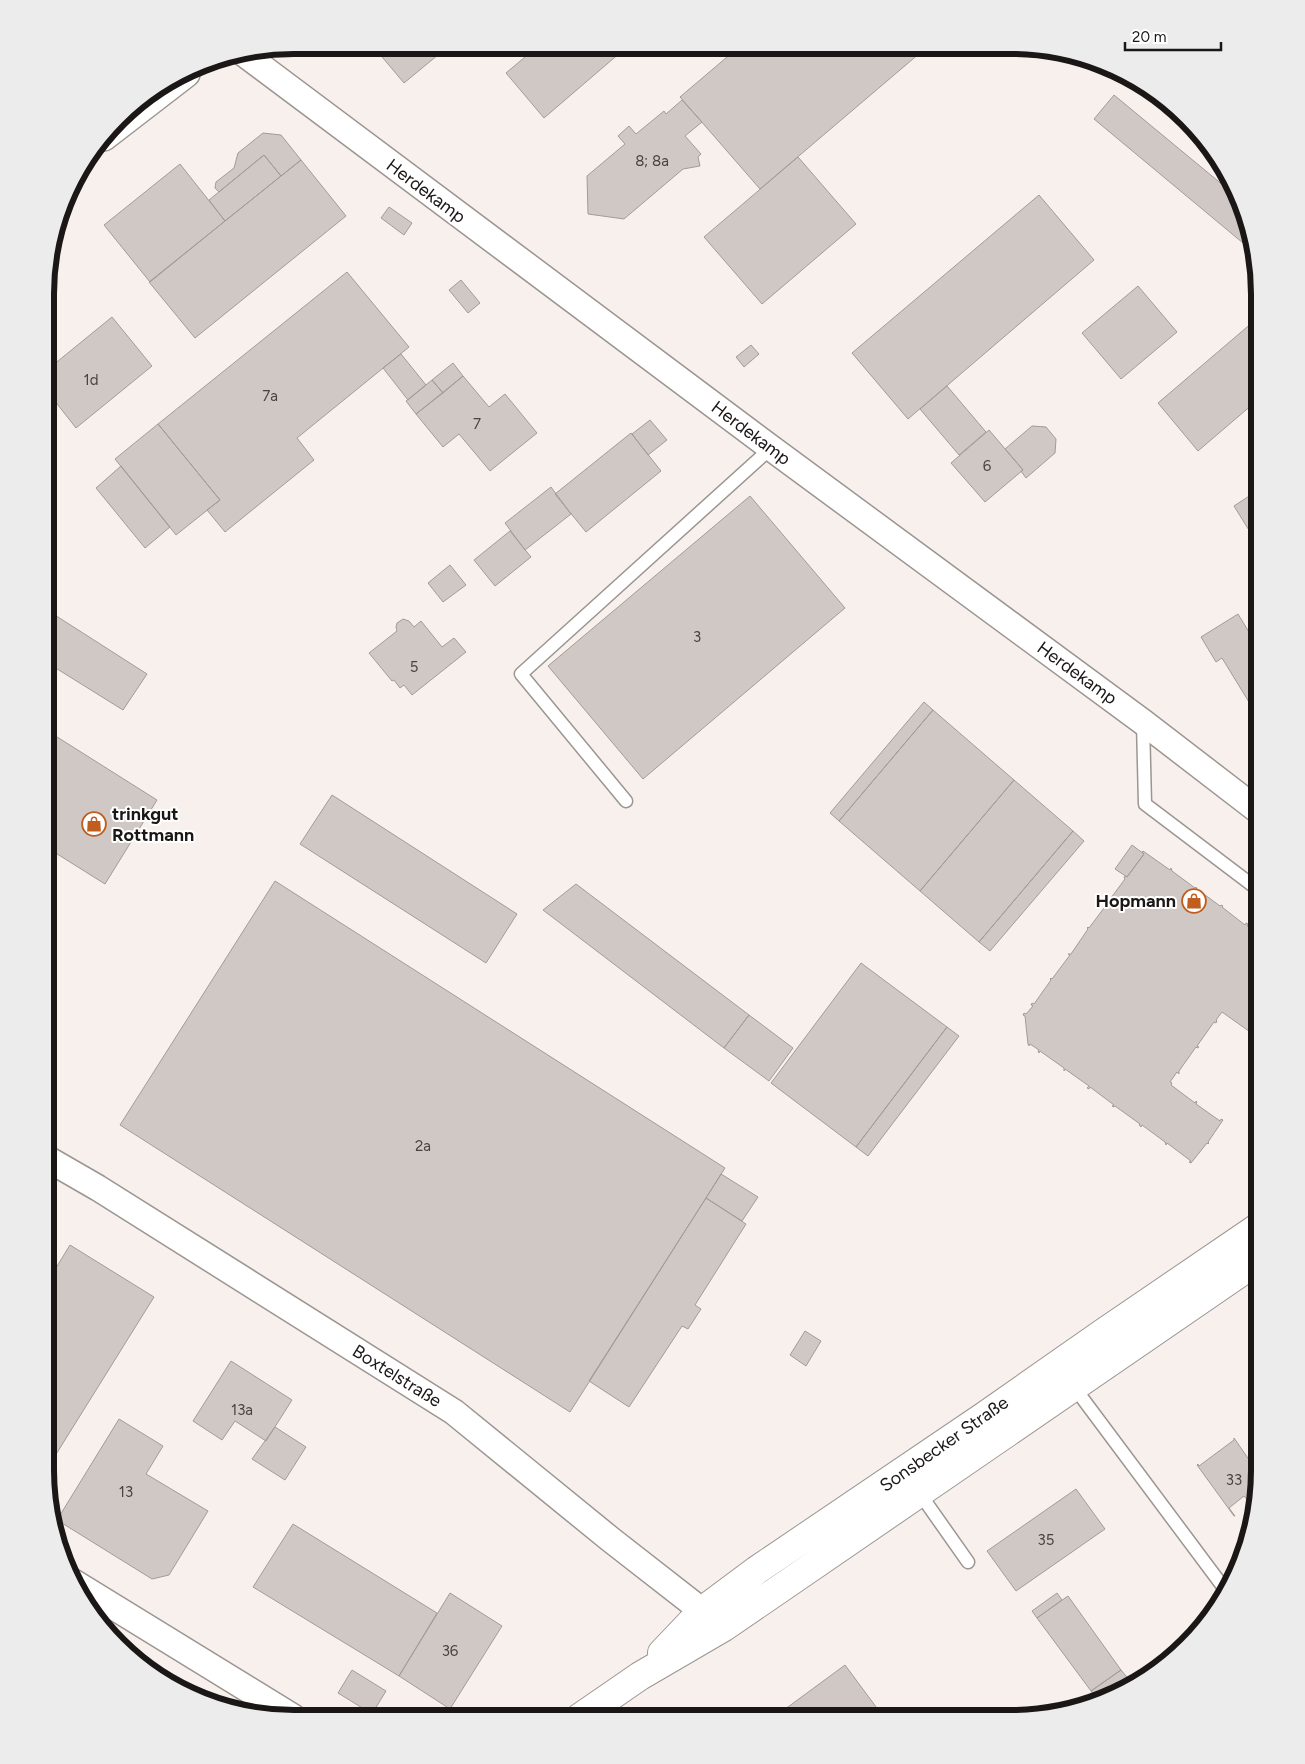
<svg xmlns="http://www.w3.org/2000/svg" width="1305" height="1764" font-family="Figtree,sans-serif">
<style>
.building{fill:#d0c8c4;stroke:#a29b98}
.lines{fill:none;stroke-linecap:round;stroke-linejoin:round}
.service-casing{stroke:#9c9591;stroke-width:15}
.minor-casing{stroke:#9c9591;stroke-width:28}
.tertiary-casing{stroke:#9c9591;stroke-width:30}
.service{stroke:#fff;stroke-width:12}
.minor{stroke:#fff;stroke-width:25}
.tertiary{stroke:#fff;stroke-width:28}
.labels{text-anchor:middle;stroke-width:4;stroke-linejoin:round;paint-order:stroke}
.number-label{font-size:15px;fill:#484342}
.street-label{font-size:18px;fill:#1a1716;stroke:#fff}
.poi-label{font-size:18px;font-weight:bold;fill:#1a1716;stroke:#fff;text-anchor:start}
.rim{fill:none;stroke:#1a1716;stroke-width:6}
</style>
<rect width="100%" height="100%" fill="#f8f0ec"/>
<path class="building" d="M372,45H450L404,83Z
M538,46H628L544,118L506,73Z
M740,46L927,47L760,189L680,97Z
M1114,95L1241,200L1252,229L1255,253L1094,119Z
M682,100L702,122L685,136L701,154L698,157L700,166L683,169L624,219L588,214L587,176L625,144L618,136L629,126L636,134L664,111L666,114Z
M263,133L281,135L301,160L281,176L264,155L219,192L215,188L216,182L234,168L238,153Z
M264,155L281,176L225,221L209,200Z
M798,157L856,224L762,304L704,237Z
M301,160L346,216L195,338L149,282Z
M180,164L225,221L150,282L104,225Z
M1039,195L1094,260L908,419L852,353Z
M389,207L412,223L404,235L381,218Z
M347,272L409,347L297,438L314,460L225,532L207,510L220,500L158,424Z
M461,280L480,303L468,313L449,290Z
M1138,286L1177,332L1121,379L1082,333Z
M1260,316V398L1198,451L1158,403Z
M112,317L152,366L76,428L47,391V370Z
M751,345L759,354L744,367L736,357Z
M401,354L426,385L408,400L383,368Z
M453,363L463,376L443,393L432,380Z
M463,376L489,407L505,394L537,433L490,471L459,434L443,447L416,414Z
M432,380L443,393L416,414L406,401Z
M947,386L986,432L959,455L920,409Z
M650,420L667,440L648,455L632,434Z
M158,424L220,500L176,535L115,459Z
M1032,426L1046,427L1056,439L1055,453L1026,478L1021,471L1023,470L1005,449Z
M989,430L1023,470L985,502L951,463Z
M631,433L661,471L586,532L555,494Z
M121,466L170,527L145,548L96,488Z
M551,487L571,514L525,550L505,523Z
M1260,489V548L1234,506Z
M750,496L845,608L643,779L548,666Z
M510,531L531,557L495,586L474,560Z
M450,565L466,585L443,602L428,583Z
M47,610L147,674L123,710L46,662Z
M1238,614L1252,637L1260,633V720L1222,658L1216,662L1201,637Z
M403,619L409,621L414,627L421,621L442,647L454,638L466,652L412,695L404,685L400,688L394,680L392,681L369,653L397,631L396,627L397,623Z
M924,702L933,710L839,821L830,813Z
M933,710L1014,780L920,891L839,821Z
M46,730L157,800L105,884L46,847Z
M1014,780L1073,831L979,942L920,891Z
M332,795L517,914L486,963L300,844Z
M1073,831L1084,841L990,951L979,942Z
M1132,845L1144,854L1127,877L1115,869Z
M1143,851L1170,870L1171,868L1172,871L1195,888L1196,887L1197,889L1220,906L1221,905L1223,906L1222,907L1245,925L1246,923L1248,924L1247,926L1260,935V1039L1222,1012L1216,1020L1217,1021L1216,1023L1214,1022L1197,1046L1199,1047L1197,1048L1196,1047L1179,1071V1074L1177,1072L1170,1082L1172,1083L1171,1085L1195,1103L1196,1101L1197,1102L1196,1104L1220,1121L1221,1119L1223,1120L1208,1142L1209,1143L1208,1144L1207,1143L1191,1163L1189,1162L1191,1161L1167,1143L1166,1145L1165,1142L1142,1125L1141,1127L1139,1125L1140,1124L1115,1106L1114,1107L1112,1106L1114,1105L1090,1087L1089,1089L1087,1088L1089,1086L1065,1069L1064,1071V1068L1040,1051L1039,1053L1038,1051L1039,1050L1030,1044L1029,1046L1028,1044L1025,1016L1023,1015L1024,1013L1026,1014L1033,1006L1031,1005L1032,1003L1034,1004L1051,980L1050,979L1051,978L1052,979L1070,955L1068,954H1071L1088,929L1087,928L1088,927L1089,928L1107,904L1105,903L1106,901L1108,902L1125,879L1124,878L1125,876L1127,877L1144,854L1142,852Z
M275,881L725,1168L570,1412L120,1125Z
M576,884L749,1015L724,1048L543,910Z
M861,963L947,1027L856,1147L771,1083Z
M749,1015L793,1048L769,1081L724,1048Z
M947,1027L959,1036L868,1156L856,1147Z
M721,1174L758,1197L742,1221L706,1198Z
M706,1198L746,1224L695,1305L701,1309L688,1329L682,1326L629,1407L589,1381Z
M70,1245L154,1297L45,1472V1286Z
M805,1331L821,1341L806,1366L790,1355Z
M231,1361L292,1400L266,1441L235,1421L222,1440L193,1421Z
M119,1419L163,1446L146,1474L208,1511L169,1575L152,1579L57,1520Z
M275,1427L306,1447L285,1480L252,1459Z
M1234,1438L1259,1474V1487L1258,1494L1249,1502L1244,1496L1229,1508L1235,1516H1234L1197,1465L1198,1464L1199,1466L1234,1440Z
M1076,1489L1105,1529L1016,1591L987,1551Z
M293,1524L437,1613L399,1676L253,1587Z
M450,1593L502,1626L450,1709L399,1676Z
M1057,1593L1062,1600L1037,1618L1032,1611Z
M1068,1596L1121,1670L1091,1691L1037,1618Z
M1197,1633L1175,1658L1122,1693L1109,1698Z
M845,1665L885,1719L773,1718Z
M352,1670L386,1691L372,1714L338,1693Z
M1121,1670L1131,1682L1109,1698L1099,1702L1091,1691Z"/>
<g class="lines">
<g class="service-casing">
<path id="service" d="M1143,722L1145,804L1260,891
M626,801L521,674L771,448
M1074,1387L1227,1592
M918,1491L968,1562"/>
</g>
<g class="minor-casing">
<path id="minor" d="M243,53L771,448L1143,722L1260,812
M104,138L187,74
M46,1158L98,1188L454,1412L610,1539L719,1624
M70,1580L293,1717"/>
</g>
<g class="tertiary-casing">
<path id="tertiary" d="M662,1653L702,1611L757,1570L983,1417L1103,1333L1260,1226
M579,1718L640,1676L724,1627L1260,1259"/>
</g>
<use href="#service" class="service"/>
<use href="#minor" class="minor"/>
<use href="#tertiary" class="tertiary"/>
</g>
<defs>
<g id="shop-ring" transform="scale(1.25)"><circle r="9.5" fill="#fff" stroke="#bf5e1e" stroke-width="1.5"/><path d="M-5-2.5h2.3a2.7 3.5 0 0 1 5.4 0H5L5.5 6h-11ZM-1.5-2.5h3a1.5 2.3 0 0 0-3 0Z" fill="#bf5e1e"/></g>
</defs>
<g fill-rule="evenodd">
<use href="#shop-ring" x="94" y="824"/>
<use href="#shop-ring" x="1194" y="901"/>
</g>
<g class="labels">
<g class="number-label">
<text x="652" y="166">8; 8a</text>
<text x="91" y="385">1d</text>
<text x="270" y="401">7a</text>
<text x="477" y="429">7</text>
<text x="987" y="471">6</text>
<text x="697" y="642">3</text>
<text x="414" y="672">5</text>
<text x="423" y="1151">2a</text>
<text x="242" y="1415">13a</text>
<text x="1234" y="1485">33</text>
<text x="126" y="1497">13</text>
<text x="1046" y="1545">35</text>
<text x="450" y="1656">36</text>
</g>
<g class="street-label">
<text transform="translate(426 191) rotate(37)" y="6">Herdekamp</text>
<text transform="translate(751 433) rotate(37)" y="6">Herdekamp</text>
<text transform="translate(1077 673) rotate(36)" y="6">Herdekamp</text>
<text transform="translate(397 1376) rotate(32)" y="6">Boxtelstraße</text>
<text transform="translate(944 1444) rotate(-35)" y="6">Sonsbecker Straße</text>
</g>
<g class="poi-label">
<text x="112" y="820">trinkgut<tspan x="112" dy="21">Rottmann</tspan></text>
<text x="1176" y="907" text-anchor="end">Hopmann</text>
</g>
</g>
<path d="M0 0H1305V1764H0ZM294 54H1011A240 240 0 0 1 1251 294V1470A240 240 0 0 1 1011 1710H294A240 240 0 0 1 54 1470V294A240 240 0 0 1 294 54Z" fill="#edecec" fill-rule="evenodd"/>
<path class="rim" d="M294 54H1011A240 240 0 0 1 1251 294V1470A240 240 0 0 1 1011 1710H294A240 240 0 0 1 54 1470V294A240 240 0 0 1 294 54Z"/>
<path d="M1125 42v8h96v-8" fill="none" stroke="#1a1716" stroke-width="2.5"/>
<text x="1132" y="42" font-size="15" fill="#1a1716" stroke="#ffffff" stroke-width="4" paint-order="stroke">20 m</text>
</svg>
